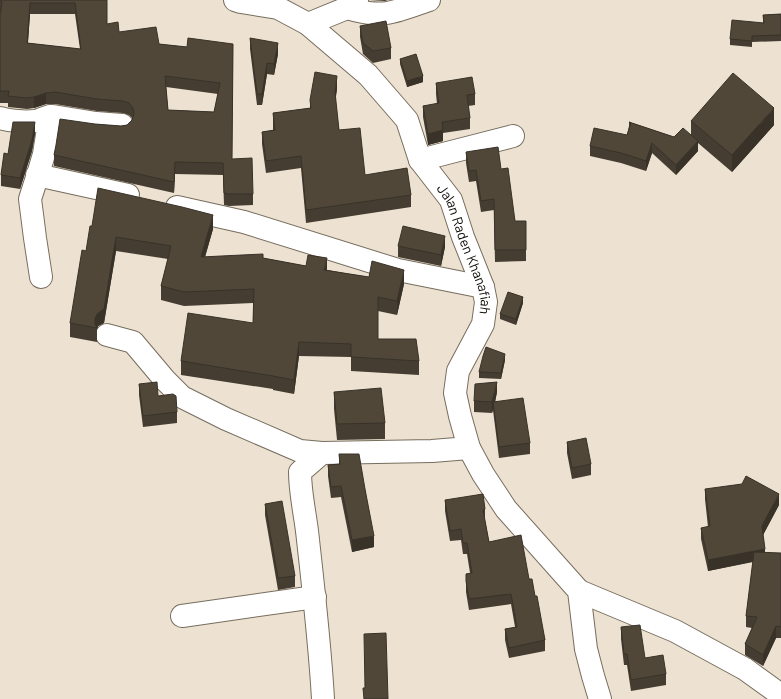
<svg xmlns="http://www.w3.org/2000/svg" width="781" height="699" font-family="Barlow,sans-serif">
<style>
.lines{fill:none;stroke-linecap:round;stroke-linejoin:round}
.minor-casing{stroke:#776d5e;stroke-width:24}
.minor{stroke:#fff;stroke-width:22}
.wall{fill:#453d31;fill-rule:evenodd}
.shaded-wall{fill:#383228}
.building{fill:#504739;stroke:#383228;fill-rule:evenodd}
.labels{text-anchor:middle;stroke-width:4;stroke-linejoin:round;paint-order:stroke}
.street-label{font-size:14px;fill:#0f0c07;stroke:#fbf0de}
</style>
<rect width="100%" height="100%" fill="#ede2d1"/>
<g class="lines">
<g class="minor-casing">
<g id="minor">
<path id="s1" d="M235,0L241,2L278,8L308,24L368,75L407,120L420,160L451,200L463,237L483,287L486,302L483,324L458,371L455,393L460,416L469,448L483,474L506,509L579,591L586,649L593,676L600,699"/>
<path d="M347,8C360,12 374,15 387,13C400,11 417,4 429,0"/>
<path d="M308,24L347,8L357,0"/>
<path d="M0,118C9,121 25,122 35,121C41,120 46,116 53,116L96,123L122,125"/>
<path d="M420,160L513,136"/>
<path d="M37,175L128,195"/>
<path d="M177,207L244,222L398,270L483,287"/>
<path d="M41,277L35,238L30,199L39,171L44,154L50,116"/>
<path d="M107,335L133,342L165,380L182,397L226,419L300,451L322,453L432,451L469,448"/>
<path d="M322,453L300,472C300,495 306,517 308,540C314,593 320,646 323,699"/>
<path d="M579,591L675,631L745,669L781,695"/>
<path d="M182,616L315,597"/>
</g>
</g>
<use href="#minor" class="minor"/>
</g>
<path class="wall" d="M0,0H107V24L119,32L159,44L187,47L233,44L232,159L253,194V205L229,206L224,205L223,175L175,174L174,193L54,166V155L95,124L121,126L127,125L133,119L129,115L123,113L97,111L55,104H46L34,108L27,109L8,107V103H0V17L1,13L0,12ZM30,14H75L80,49L28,43ZM166,87L218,94L214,112L168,110Z
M369,0H388L385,1Z
M781,14V41L752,42V47L730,45V39L763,23V15Z
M360,26L391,48V59L373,63L363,54L360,37Z
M250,38L278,54L274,75L267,74L262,105H257L250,49Z
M400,59L423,82L407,87L400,64Z
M436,83L475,94V105L468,106L470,118V129L443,133V141L428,145L423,117V106L437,104L436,94Z
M337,89L335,100L339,130L365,175L411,195V207L306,223L301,168L266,173L262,144V132L273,130V113L310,108V100Z
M691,121L774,125L732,172L698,143V151L676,175L652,153L646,171L621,163L590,156V146L627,135L629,126V122L674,137L691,135Z
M35,134L32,151L20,189L1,186V175L8,154Z
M466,152L501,169L515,221L526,250V261L495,262L494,210L481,212L476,181L469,182L466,163Z
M92,226L213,229L205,257L263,258L306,266L404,284L397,315L378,311V339L419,361V375L351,371V357L299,356L294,394L273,390V389L181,375V361L253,323V303L184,306L161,300V286L168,259L116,251L104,323L98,326L97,329V342L70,337V323Z
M398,246L445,247L441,266L398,257Z
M523,303L516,325L500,319V314Z
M505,360L501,379L479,378V372Z
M139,384L158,396L177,412V423L143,427L139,395Z
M334,392L385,423V439L337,440L334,409Z
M497,392L495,402L530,443V454L499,458L493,410L492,413L474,412V401Z
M567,442L591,464V475L572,479L567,453Z
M339,454L365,489L374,547L352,552L341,497L331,498L328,476V465L339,464Z
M705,489L779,505L763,535L765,553H781V638H776L763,666L745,655V644L752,628L746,627V616L753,562L708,571L701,539V528L708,527L705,499Z
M445,500L485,509V520L489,542L529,579L535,596L545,640V651L509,658L505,640V629L515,627L511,604L469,610L466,592V574L470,573L467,554H463L461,540L450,541L445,511Z
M265,504L295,576V587L278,590L265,515Z
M621,627L645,658L666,674V685L631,691L627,665H624L621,639Z"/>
<path class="shaded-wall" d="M30,3V14L27,54V43Z
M278,43V54L274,75V64Z
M267,63V74L262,105V94Z
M337,76V89L335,104V92Z
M423,76V82L407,87V81Z
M46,93V104L34,108V97Z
M774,108V125L732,172V155Z
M35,122V134L32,151L20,189V178Z
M443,130V141L428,145V134Z
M698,141V151L676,175V165Z
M652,143V153L646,171V161Z
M175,162V174L174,193V182Z
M213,215V229L201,271V257Z
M445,236V247L441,266V255Z
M116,237V251L104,323L98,326L97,329V328L95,327V318Z
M327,258V272L324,270Z
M404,270V284L397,315V301Z
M523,297V303L516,325V319Z
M299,342V356L294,394V380Z
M505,354V360L501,379V373Z
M497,382V392L494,407L493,402V410L492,413V402Z
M779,494V505L762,537V526Z
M374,536V547L352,552V540Z
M765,549V559L708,571V560Z
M776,626V638L763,666V655Z"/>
<path class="building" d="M0,0H107V24L118,22L119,32L156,27L159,44L187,47L188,38L233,44L232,159L252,158L253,194H229L224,193L223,163L175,162L174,182L54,155L56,145L60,119L95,124L121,126L127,125L132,120L134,114L133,108L129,103L123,101L97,99L55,92L46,93L34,97L27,98L8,96L9,91H0V17L2,2L0,1ZM30,3H75L81,49L27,43ZM165,76L220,83L214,112L168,110Z
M781,14V35L752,36V41L730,39L732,20L764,23L763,15Z
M386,21L391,48L373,51L363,43L360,26Z
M250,38L278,43L274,64L267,63L262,94H257Z
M416,54L423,76L407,81L400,59Z
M315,72L337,76L335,92L339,130L360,128L365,175L407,168L411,195L306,210L301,156L266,161L262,132L275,130L273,113L311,108L310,100Z
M733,73L774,108L732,155L691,121Z
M472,77L475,94L467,95L470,118L442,122L443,130L428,134L423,106L439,103L436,83Z
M13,122H35L32,140L20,178L1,175L4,153L8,154Z
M629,122L674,137L683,128L698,141L676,165L652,143L646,161L621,153L590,146L594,128L627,135L631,123Z
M498,147L501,169L508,168L515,221H526V250H495L494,199L481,201L476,170L469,171L466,152Z
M98,188L182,207L213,215L201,257L263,254V258L306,266L308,255L327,258L324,270L369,277L372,261L404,270L397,301L378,297V339H416L419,361L351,357V344L299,342L294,380L273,376L181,361L188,313L253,323L254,289L184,292L161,286L171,246L116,237L104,309L98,313L95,318V324L97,328L70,323L82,250L86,251L90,226H92Z
M403,226L445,236L441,255L398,246Z
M508,292L523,297L516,319L500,314Z
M486,347L505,354L501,373L479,372L483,356Z
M157,382L158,396L173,394L176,396L177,412L143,416L139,384Z
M497,382L492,402L474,401L475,384Z
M381,388L385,423L337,424L334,392Z
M523,398L530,443L499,447L493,402Z
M586,438L591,464L572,468L567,442Z
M339,454H359L365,489L374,536L352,540L341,486L331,487L328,465L340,464Z
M746,476L779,494L762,526L765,549L708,560L701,528L710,526L705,489L742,484Z
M483,494L485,509L483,510L489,542L521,535L529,579H532L535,596H537L545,640L509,648L505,629L517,627L511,594L469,599L466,581V574L472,573L467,543H463L461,529L450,531L445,500Z
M282,501L295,576L278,578L265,504Z
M754,552L781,553V627L776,626L763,655L745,644L757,617L746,616Z
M640,625L645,658L663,655L666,674L631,680L627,654H624L621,627Z
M386,633L388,699H364L363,688H365L364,634Z"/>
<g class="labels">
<g class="street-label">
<text dy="5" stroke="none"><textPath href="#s1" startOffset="360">Jalan Raden Khanafiah</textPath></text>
</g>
</g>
</svg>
